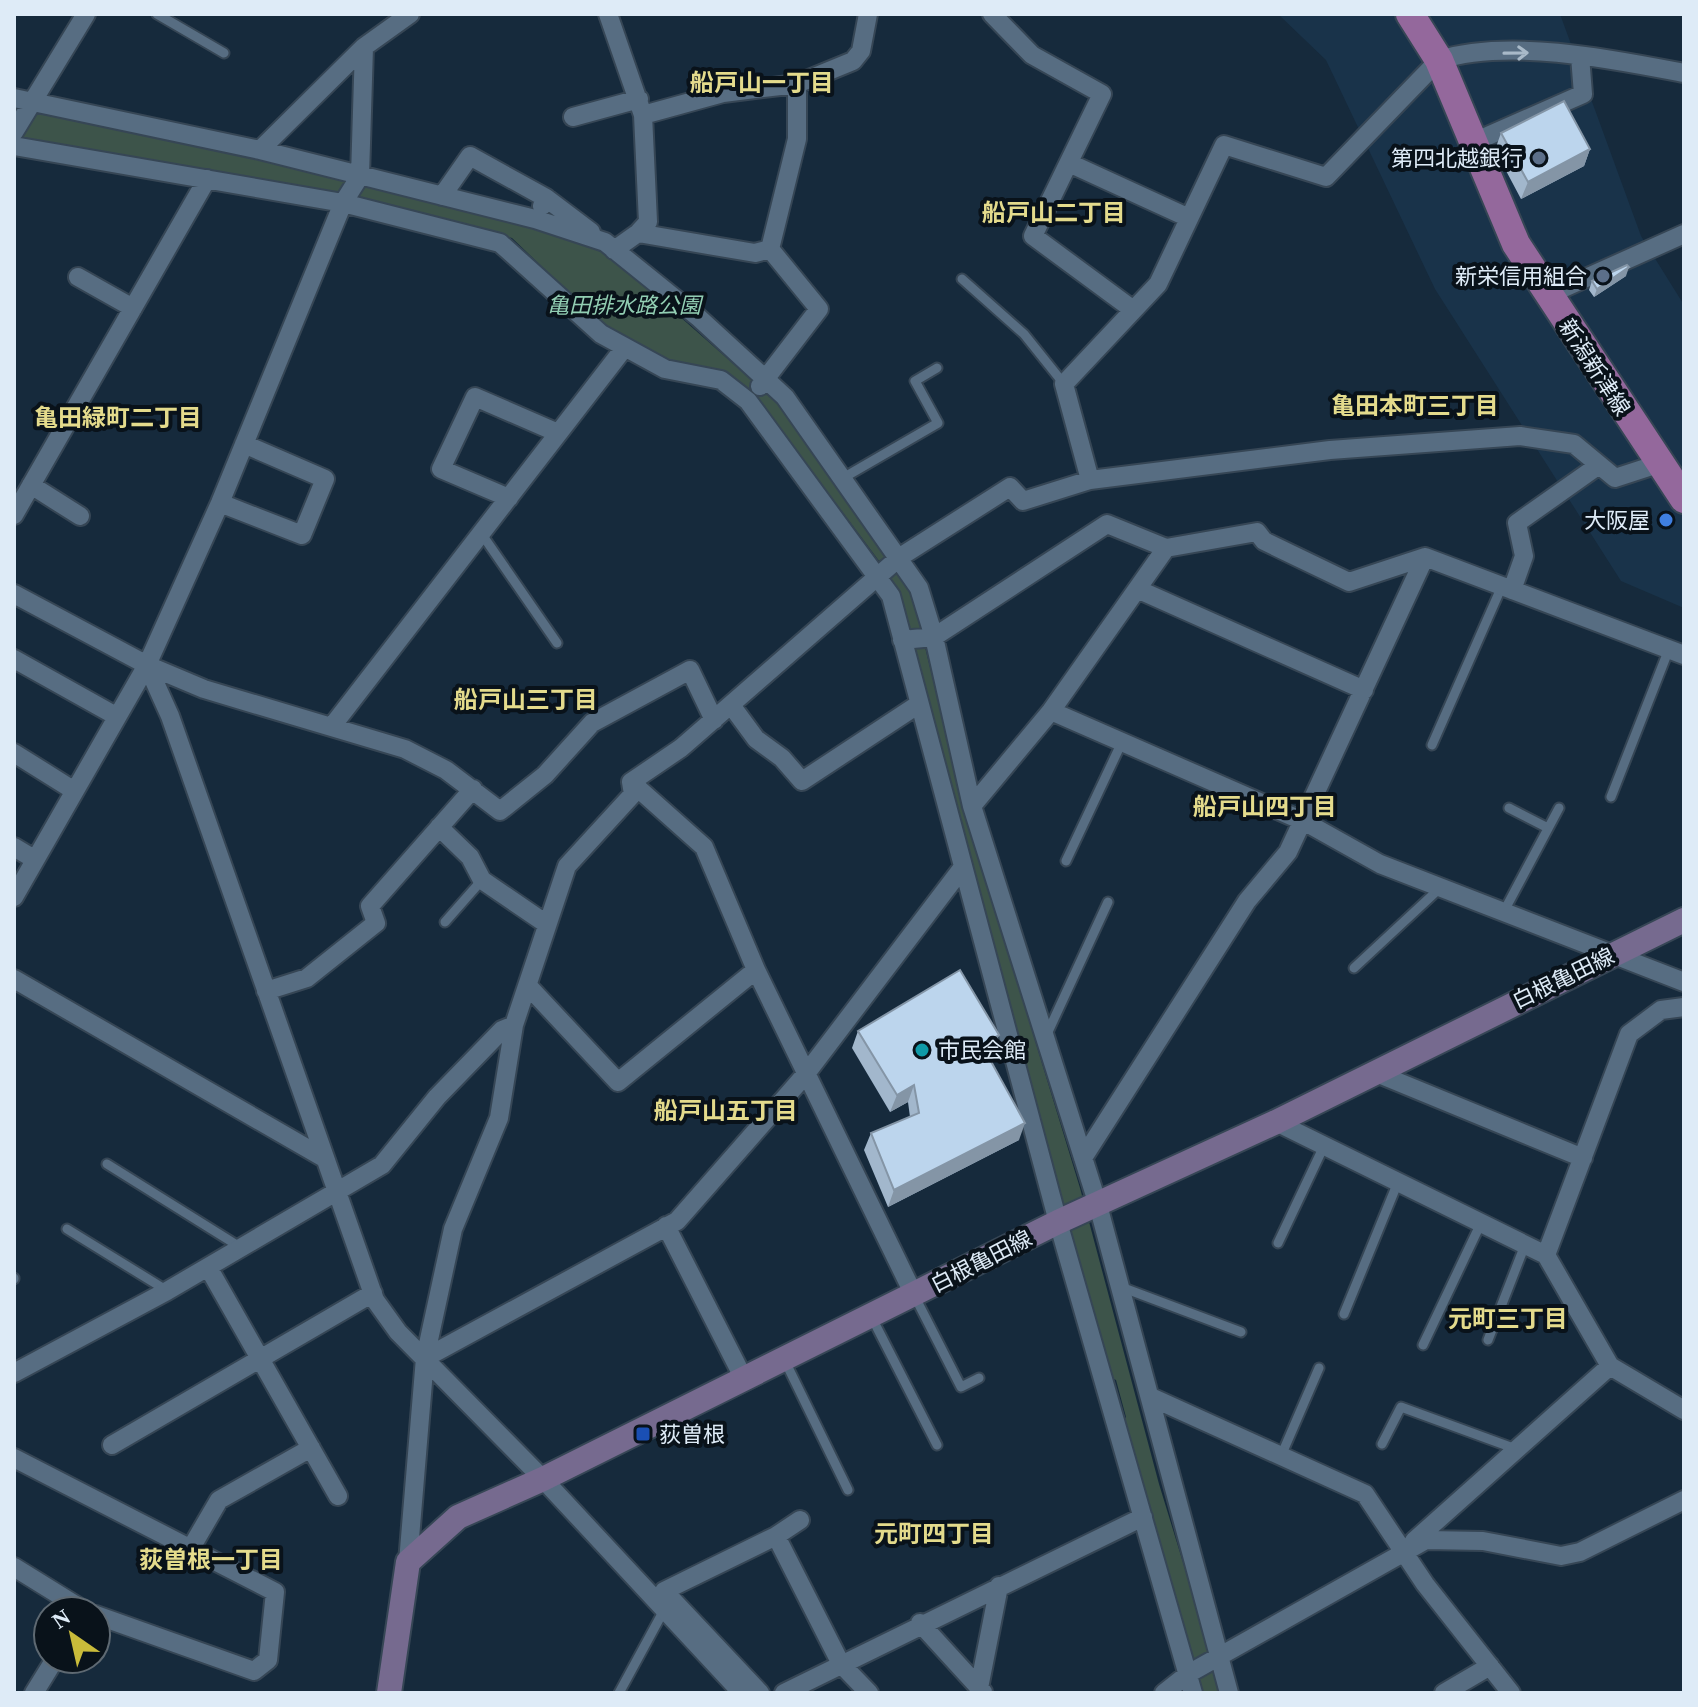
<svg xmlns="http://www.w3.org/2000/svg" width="1698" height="1707" font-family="'Times New Roman','Noto Sans JP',serif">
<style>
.built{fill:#19334a}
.green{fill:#3d544a}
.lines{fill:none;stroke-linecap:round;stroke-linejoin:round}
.lane-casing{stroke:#364655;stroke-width:13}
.street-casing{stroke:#364655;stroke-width:22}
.secondary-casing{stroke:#364655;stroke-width:28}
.primary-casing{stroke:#364655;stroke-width:32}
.lane{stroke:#576d82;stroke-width:9}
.street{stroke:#576d82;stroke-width:18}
.secondary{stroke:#766a8f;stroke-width:24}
.primary{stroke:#94689c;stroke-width:28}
.wall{fill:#a2b7cc}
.shaded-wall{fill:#8495a6}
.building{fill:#bcd5ed;stroke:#8495a6;stroke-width:2}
.oneway{stroke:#a8b9c8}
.service-dot{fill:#5c6f8a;stroke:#09121a;stroke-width:3}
.shop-dot{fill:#3f7fe0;stroke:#09121a;stroke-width:3}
.culture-dot{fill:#0f9aa8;stroke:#09121a;stroke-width:3}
.transit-dot{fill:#1a4fb4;stroke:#09121a;stroke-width:3}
.labels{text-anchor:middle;stroke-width:8;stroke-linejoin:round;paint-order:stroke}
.poi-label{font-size:22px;fill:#deebf7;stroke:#09121a;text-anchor:end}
.park-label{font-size:22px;font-style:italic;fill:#92ceb3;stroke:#09121a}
.street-label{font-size:22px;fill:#deebf7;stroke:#09121a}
.neighbourhood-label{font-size:24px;font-weight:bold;fill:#e4db8c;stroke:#09121a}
</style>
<rect width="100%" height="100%" fill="#162a3c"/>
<path class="built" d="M1278,14H1560L1641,236L1684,305V608L1621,581L1435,289L1326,60Z"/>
<path class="green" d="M14,107L259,152L539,227L611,256L779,404L889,554L879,561L754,394L664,363L606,328L512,238L309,190L14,146Z
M891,565L912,593L963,804L1080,1188L1159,1484L1223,1693H1201L1121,1425L1126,1417L1116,1380L1108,1376L889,576Z"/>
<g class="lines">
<g class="lane-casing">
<path id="lane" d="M157,14L224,53
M962,279L1024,334L1064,384
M843,478L938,423L915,381L937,368
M481,533L557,643
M1432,745L1502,586
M1611,797L1669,649
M1509,808L1548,828
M1066,861L1122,742
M1503,913L1559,808
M445,922L482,880
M1354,968L1439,889
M1047,1034L1108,902
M107,1164L240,1247
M67,1229L166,1290
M1278,1243L1324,1146
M14,1278V1279
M1121,1287L1241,1332
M914,1295L961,1387L979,1378
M1344,1314L1398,1182
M871,1316L937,1445
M1488,1340L1525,1245
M1423,1345L1481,1223
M784,1359L848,1490
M1382,1444L1401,1407L1516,1449
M1281,1456L1319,1368
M619,1693L663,1612"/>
</g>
<g class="street-casing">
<path id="street" d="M608,14L643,115L648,222L638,233
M992,14L1032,55L1102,94L1033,236L1132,309
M14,98L260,150L535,219L605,242L698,317L785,397L919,588L934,637L972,806L1098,1205L1229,1693
M643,115L723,93L797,84L853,61L861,51L868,14
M573,117L639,99
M14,132L86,14
M1474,142L1583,94L1580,56
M14,146L343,203L500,243L601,334L665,369L721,380L748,401L891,596L1058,1222L1193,1693
M260,150L364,47L410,14
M1069,163L1189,218
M442,196L470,156L546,198
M542,206L546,198L591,232
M770,249L797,139V84
M614,250L638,233L755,253L770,249L819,309L760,386
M78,277L133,308
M1548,295L1684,234
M1090,480L1064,384L1158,284L1224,145L1326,177L1439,60C1509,38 1612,59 1684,73
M31,485L80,516
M509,498L441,469L475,397L558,433
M220,503L302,535L325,479L244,444
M14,515L207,179
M1137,589L1364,690
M1512,590L1524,556L1517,523L1599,465
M14,594L147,665L204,689L405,749L446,770L500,811L545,775L592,723L690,670L714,720
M902,640L934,637L1107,524L1166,548L1257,532L1264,541L1349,582L1425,557L1684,655
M14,659L116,716
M147,665L170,716L375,1300L398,1332L543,1479L742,1693
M731,705L756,739L782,758L802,781L919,704
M1051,711L1305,822L1380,864L1684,982
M333,725L625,347
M14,753L73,790
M631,782L704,847L756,970
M972,806L1051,711L1166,548
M439,827L470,857L482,880L545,923
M14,847L34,859
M14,897L147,665L220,503L343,203L360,176L364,47
M14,979L324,1158
M529,987L618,1082L756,970L914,1295
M266,991L307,978L376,923L370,906L473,789
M1374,1072L1583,1158
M1276,1122L1546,1255L1610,1366L1684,1410
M1083,1158L1247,901L1288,852L1425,557
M666,1226L744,1379
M1546,1255L1629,1034L1661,1010L1684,1007
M208,1267L338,1496
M425,1358L677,1221L805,1075L963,867
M14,1373L167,1291L382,1165L437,1097L502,1030L514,1025
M1153,1398L1365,1494L1425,1584L1511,1693
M112,1445L373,1293
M14,1458L275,1592L268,1660L254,1671L96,1615
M776,1536L841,1664L869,1693
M1414,1541L1610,1366
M191,1548L219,1500L311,1448
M408,1562L425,1358L453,1229L499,1118L514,1025L567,866L633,794L631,782L681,748L900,557L1010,487L1023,501L1090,480L1330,450L1520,436L1574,444L1615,478L1658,464
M14,1567L85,1611
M920,1623L983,1692
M979,1688L999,1586
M34,1693L55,1659
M760,1693L664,1591L776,1536L800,1520
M784,1693L1143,1517
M1164,1693L1188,1674L1426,1540L1483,1541L1561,1556L1580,1552L1684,1500
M1444,1693L1490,1666"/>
</g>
<g class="secondary-casing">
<path id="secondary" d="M389,1693L408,1562L458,1517L543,1479L1058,1222L1276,1122L1684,920"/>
</g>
<g class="primary-casing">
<path id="primary" d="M1410,14L1439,60L1516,244L1684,499"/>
</g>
<use href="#lane" class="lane"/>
<use href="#street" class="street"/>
<use href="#secondary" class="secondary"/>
<use href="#primary" class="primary"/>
</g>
<path class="wall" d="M1501,133L1590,149L1584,166L1521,199L1495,150Z
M1626,276L1594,297L1589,290L1592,281Z
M858,1031L999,1035L992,1052L988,1055L1019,1140L888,1207L864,1150L871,1133L910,1117L908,1102L890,1112L852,1048Z"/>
<path class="shaded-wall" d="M1590,149L1584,166L1521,199L1528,182Z
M1629,267L1626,276L1594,297L1597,289Z
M999,1035L992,1052L976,1062L982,1045Z
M914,1085L908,1102L890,1112L897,1095Z
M1025,1123L1019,1140L888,1207L894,1190Z"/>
<path class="building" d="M1564,101L1590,149L1528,182L1501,133Z
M1627,265L1629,267L1597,289L1592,281Z
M960,970L999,1035L982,1045L1025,1123L894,1190L871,1133L919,1113L914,1085L897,1095L858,1031Z"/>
<defs><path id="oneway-shaft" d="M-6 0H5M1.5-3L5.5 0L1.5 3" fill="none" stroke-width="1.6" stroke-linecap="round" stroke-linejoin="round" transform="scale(2)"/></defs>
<use class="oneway" href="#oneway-shaft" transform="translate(1516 53) rotate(-1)"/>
<g class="service-dot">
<circle cx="1539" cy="158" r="8"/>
<circle cx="1603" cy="276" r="8"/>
</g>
<circle class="shop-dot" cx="1666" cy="520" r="8"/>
<circle class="culture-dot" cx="922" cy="1050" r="8"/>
<rect class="transit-dot" x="635" y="1426" width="16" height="16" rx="4"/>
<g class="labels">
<g class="poi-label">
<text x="1523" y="166">第四北越銀行</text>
<text x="1587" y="284">新栄信用組合</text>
<text x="1650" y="528">大阪屋</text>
<text x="938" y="1058" text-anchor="start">市民会館</text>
<text x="659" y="1442" text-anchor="start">荻曽根</text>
</g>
<g class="park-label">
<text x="624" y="313">亀田排水路公園</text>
</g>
<g class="street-label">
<text transform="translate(1595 367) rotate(57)" y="8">新潟新津線</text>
<text transform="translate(1563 978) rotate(-26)" y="8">白根亀田線</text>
<text transform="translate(981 1261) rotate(-27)" y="8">白根亀田線</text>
</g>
<g class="neighbourhood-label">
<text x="762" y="91">船戸山一丁目</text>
<text x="1054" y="221">船戸山二丁目</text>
<text x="1415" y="414">亀田本町三丁目</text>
<text x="118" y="426">亀田緑町二丁目</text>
<text x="526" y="708">船戸山三丁目</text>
<text x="1265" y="815">船戸山四丁目</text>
<text x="726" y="1119">船戸山五丁目</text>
<text x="1508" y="1327">元町三丁目</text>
<text x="934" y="1542">元町四丁目</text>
<text x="211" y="1568">荻曽根一丁目</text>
</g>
</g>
<rect width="1698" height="1707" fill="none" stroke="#deebf7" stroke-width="32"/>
<g transform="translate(72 1635) rotate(326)"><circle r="38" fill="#09121a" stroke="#5e6972" stroke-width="2"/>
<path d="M0-6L14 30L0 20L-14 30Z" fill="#c9bb3a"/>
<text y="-12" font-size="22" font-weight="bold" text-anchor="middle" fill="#deebf7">N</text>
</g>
</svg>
